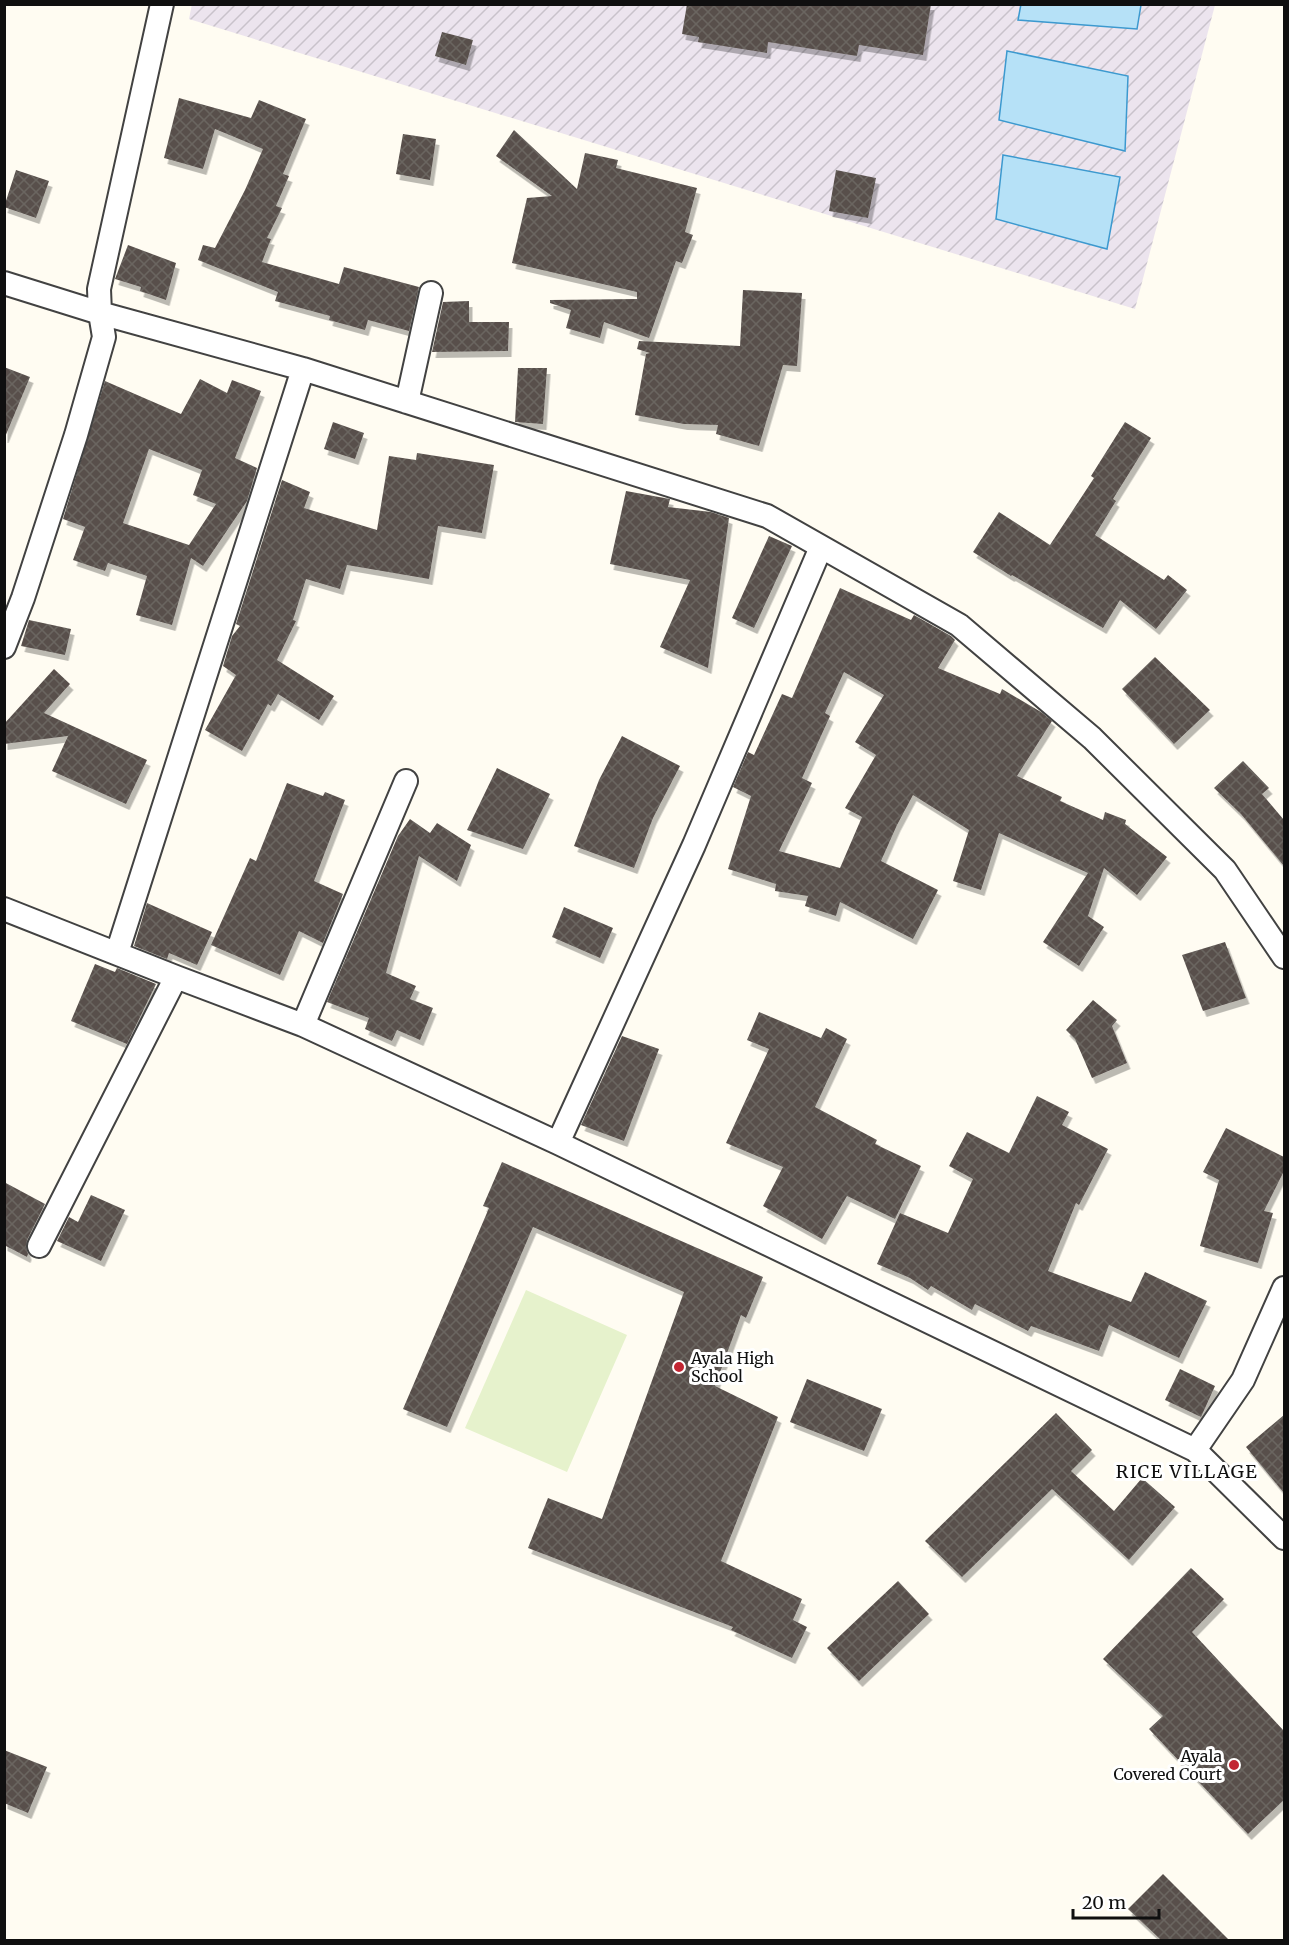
<svg xmlns="http://www.w3.org/2000/svg" width="1289" height="1945" font-family="Merriweather,serif">
<style>
.industrial{fill:url(#industrial-furrows)}
.pitch{fill:#e6f2cc}
.water{fill:#b6e1f7;stroke:#3c99cf;stroke-width:1.5}
.building{fill:url(#building-cross-hatch);fill-rule:evenodd;filter:url(#shadow)}
.lines{fill:none;stroke-linecap:round;stroke-linejoin:round}
.minor-casing{stroke:#424242;stroke-width:26}
.minor{stroke:#fff;stroke-width:22}
.poi-dot{fill:#c22532;stroke:#fff;stroke-width:2}
.labels{text-anchor:middle;stroke-width:6;stroke-linejoin:round;paint-order:stroke}
.poi-label{font-size:16px;fill:#0f0f0f;stroke:#fff;text-anchor:start}
.neighbourhood-label{font-size:18px;letter-spacing:1.5px;fill:#0f0f0f;stroke:#fff}
</style>
<defs>
<pattern id="industrial-furrows" width="10" height="10" patternUnits="userSpaceOnUse" patternTransform="scale(1.5)"><rect width="10" height="10" fill="#ece4ee"/><path d="M-1 1l2-2M0 10L10 0M9 11l2-2" fill="none" stroke="#c9c2cb"/></pattern>
<pattern id="building-cross-hatch" width="8" height="8" patternUnits="userSpaceOnUse" patternTransform="scale(1.5)"><rect width="8" height="8" fill="#58504c"/><path d="M0 0l8 8M0 8l8-8" fill="none" stroke="#6b6561"/></pattern>
<filter id="shadow"><feDropShadow dx="3.5" dy="6" stdDeviation="0" flood-color="#0004"/></filter>
</defs>
<rect width="100%" height="100%" fill="#fffcf2"/>
<path class="industrial" d="M192,4L1215,5L1135,309L189,19Z"/>
<path class="pitch" d="M526,1290L627,1335L567,1472L465,1428Z"/>
<path class="water" d="M1021,4H1141V5L1137,29L1018,20Z
M1007,51L1128,76L1125,151L999,120Z
M1003,155L1120,177L1107,249L996,219Z"/>
<path class="building" d="M687,4H931L923,55L859,45L857,56L768,42L767,53L698,42L699,37L682,34Z
M442,32L473,40L466,65L435,56Z
M179,98L251,118L259,100L306,119L283,174L289,176L276,206L282,208L267,238L271,239L262,262L339,284L344,267L419,287L409,331L368,320L365,330L329,320L330,316L275,301L278,292L198,260L203,245L215,248L245,190L263,149L215,129L203,169L164,158Z
M514,130L577,189L585,153L618,160L616,168L697,188L685,232L693,235L682,263L676,261L649,338L604,322L600,338L566,328L571,310L550,303V300L637,299V292L512,263L527,198L552,196L496,156Z
M403,134L436,139L430,180L396,174Z
M16,170L49,181L36,218L4,207Z
M836,170L876,178L868,218L829,211Z
M128,245L176,263L166,300L140,291L141,287L115,279Z
M743,290L802,293L797,366L783,365L759,446L716,434L718,425L684,424L635,415L646,354L650,353L637,349L639,341L740,346Z
M469,301V322H509L508,351L432,352L443,302Z
M4,367L30,377L5,437H4Z
M518,368H547L543,424L515,422Z
M200,379L227,393L232,380L261,391L235,458L257,468L247,501L203,566L191,558L172,625L136,615L147,576L108,563L105,571L73,560L85,527L63,519L105,381L181,414ZM149,449L202,470L193,495L216,504L189,545L123,523Z
M333,422L364,433L355,459L324,449Z
M1125,422L1151,438L1113,499L1116,501L1095,535L1164,580L1168,575L1187,590L1156,629L1120,600L1103,628L1012,575L1011,576L973,552L999,512L1050,545L1094,478L1091,476Z
M417,453L494,465L482,533L438,526L429,579L347,565L340,589L306,579L293,620L296,621L277,660L334,696L319,720L278,694L271,706L268,704L242,751L205,730L236,675L223,666L232,636L240,626L236,624L282,480L310,492L304,508L377,530L389,456L416,460Z
M626,491L670,499L668,507L711,512L729,518L708,668L660,647L690,580L610,564Z
M769,536L792,546L754,628L732,618Z
M840,588L911,620L914,615L951,636L955,640L938,668L1000,694L1002,689L1041,712L1052,721L1017,776L1062,797L1060,801L1103,820L1105,812L1126,820L1125,824L1167,857L1137,895L1104,868L1088,916L1104,927L1079,966L1043,942L1088,873L999,833L981,890L953,881L969,830L913,795L897,825L881,861L938,890L913,939L840,902L836,916L805,906L808,896L775,891L776,884L728,869L751,796L733,787L748,752L754,755L782,694L792,698ZM844,672L884,695L855,742L876,755L845,808L862,817L840,868L779,851L812,783L802,778L830,716L825,713Z
M29,620L71,629L65,655L21,646Z
M1155,657L1210,710L1174,744L1122,689Z
M54,669L70,684L44,713L147,760L126,804L52,771L68,736L4,744V724Z
M622,736L680,766L653,818L634,868L574,846L599,780Z
M1243,761L1269,788L1262,794L1284,820V866L1241,814L1214,788Z
M497,768L550,794L523,849L467,830Z
M287,783L323,796L325,792L345,800L314,881L343,894L323,943L299,931L280,975L211,945L250,858L256,861Z
M410,819L430,833L437,823L471,845L457,881L419,856L386,973L416,986L410,999L433,1008L420,1040L397,1030L392,1041L365,1029L369,1018L327,1002L398,836Z
M147,903L212,932L197,965L169,953L167,959L134,946Z
M564,907L613,928L600,958L552,937Z
M1225,942L1246,998L1203,1011L1182,955Z
M95,964L115,972L117,968L156,984L127,1044L71,1021Z
M1093,1000L1117,1020L1112,1026L1127,1063L1092,1078L1075,1039L1066,1030Z
M759,1012L821,1038L826,1028L847,1039L815,1107L877,1140L875,1144L921,1166L895,1219L847,1196L822,1239L763,1206L783,1167L726,1143L769,1049L747,1040Z
M622,1036L659,1049L624,1141L581,1125Z
M1037,1096L1069,1112L1062,1125L1108,1149L1079,1205L1076,1203L1048,1271L1131,1302L1145,1272L1207,1301L1179,1358L1109,1325L1099,1351L1031,1326L1028,1331L975,1304L972,1310L931,1286L928,1290L910,1278L877,1264L900,1213L948,1233L973,1179L949,1166L967,1132L1009,1153Z
M1226,1128L1284,1157V1171L1264,1211L1273,1213L1258,1263L1200,1246L1219,1180L1203,1172Z
M502,1162L763,1277L746,1318L741,1315L715,1386L778,1417L721,1561L802,1599L793,1620L807,1627L792,1658L731,1630L733,1627L528,1548L548,1498L602,1519L684,1292L533,1227L447,1427L403,1409L489,1208L483,1206Z
M4,1182L45,1204L27,1240L26,1247L28,1254L27,1257L4,1245Z
M91,1195L125,1210L101,1261L57,1241L69,1217L78,1222Z
M1180,1369L1215,1386L1201,1417L1165,1400Z
M807,1379L882,1409L864,1451L790,1422Z
M1056,1413L1092,1450L1071,1471L1114,1511L1142,1478L1175,1507L1129,1560L1052,1489L962,1577L925,1541Z
M1284,1415V1493L1246,1447Z
M1191,1568L1224,1599L1192,1632L1284,1731V1800L1248,1834L1149,1729L1163,1716L1103,1659Z
M898,1581L929,1614L859,1681L827,1648Z
M4,1750L47,1767L28,1813L4,1803Z
M1163,1874L1230,1941H1162L1128,1909Z"/>
<g class="lines">
<g class="minor-casing">
<path id="minor" d="M4,283L100,313L303,369L767,516L959,625L1092,738L1225,870L1284,957
M407,402L431,293
M4,647L23,598L76,435L104,337L100,313L99,289L162,4
M4,909L176,977L303,1025L558,1143L1195,1450L1284,1538
M117,953L303,369
M303,1025L406,781
M558,1143L694,845L821,547
M39,1246L176,977
M1195,1450L1243,1380L1284,1288"/>
</g>
<use href="#minor" class="minor"/>
</g>
<g class="poi-dot">
<circle cx="679" cy="1367" r="6"/>
<circle cx="1234" cy="1765" r="6"/>
</g>
<g class="labels">
<g class="poi-label">
<text x="691" y="1364">Ayala High<tspan x="691" dy="18">School</tspan></text>
<text x="1222" y="1762" text-anchor="end">Ayala<tspan x="1222" dy="18">Covered Court</tspan></text>
</g>
<g class="neighbourhood-label">
<text x="1187" y="1478">RICE VILLAGE</text>
</g>
</g>
<rect width="1289" height="1945" fill="none" stroke="#0f0f0f" stroke-width="12"/>
<path d="M1073 1909v9h86v-9" fill="none" stroke="#0f0f0f" stroke-width="3"/>
<text x="1082" y="1909" font-size="18" fill="#0f0f0f" stroke="#ffffff" stroke-width="4.5" paint-order="stroke">20 m</text>
</svg>
